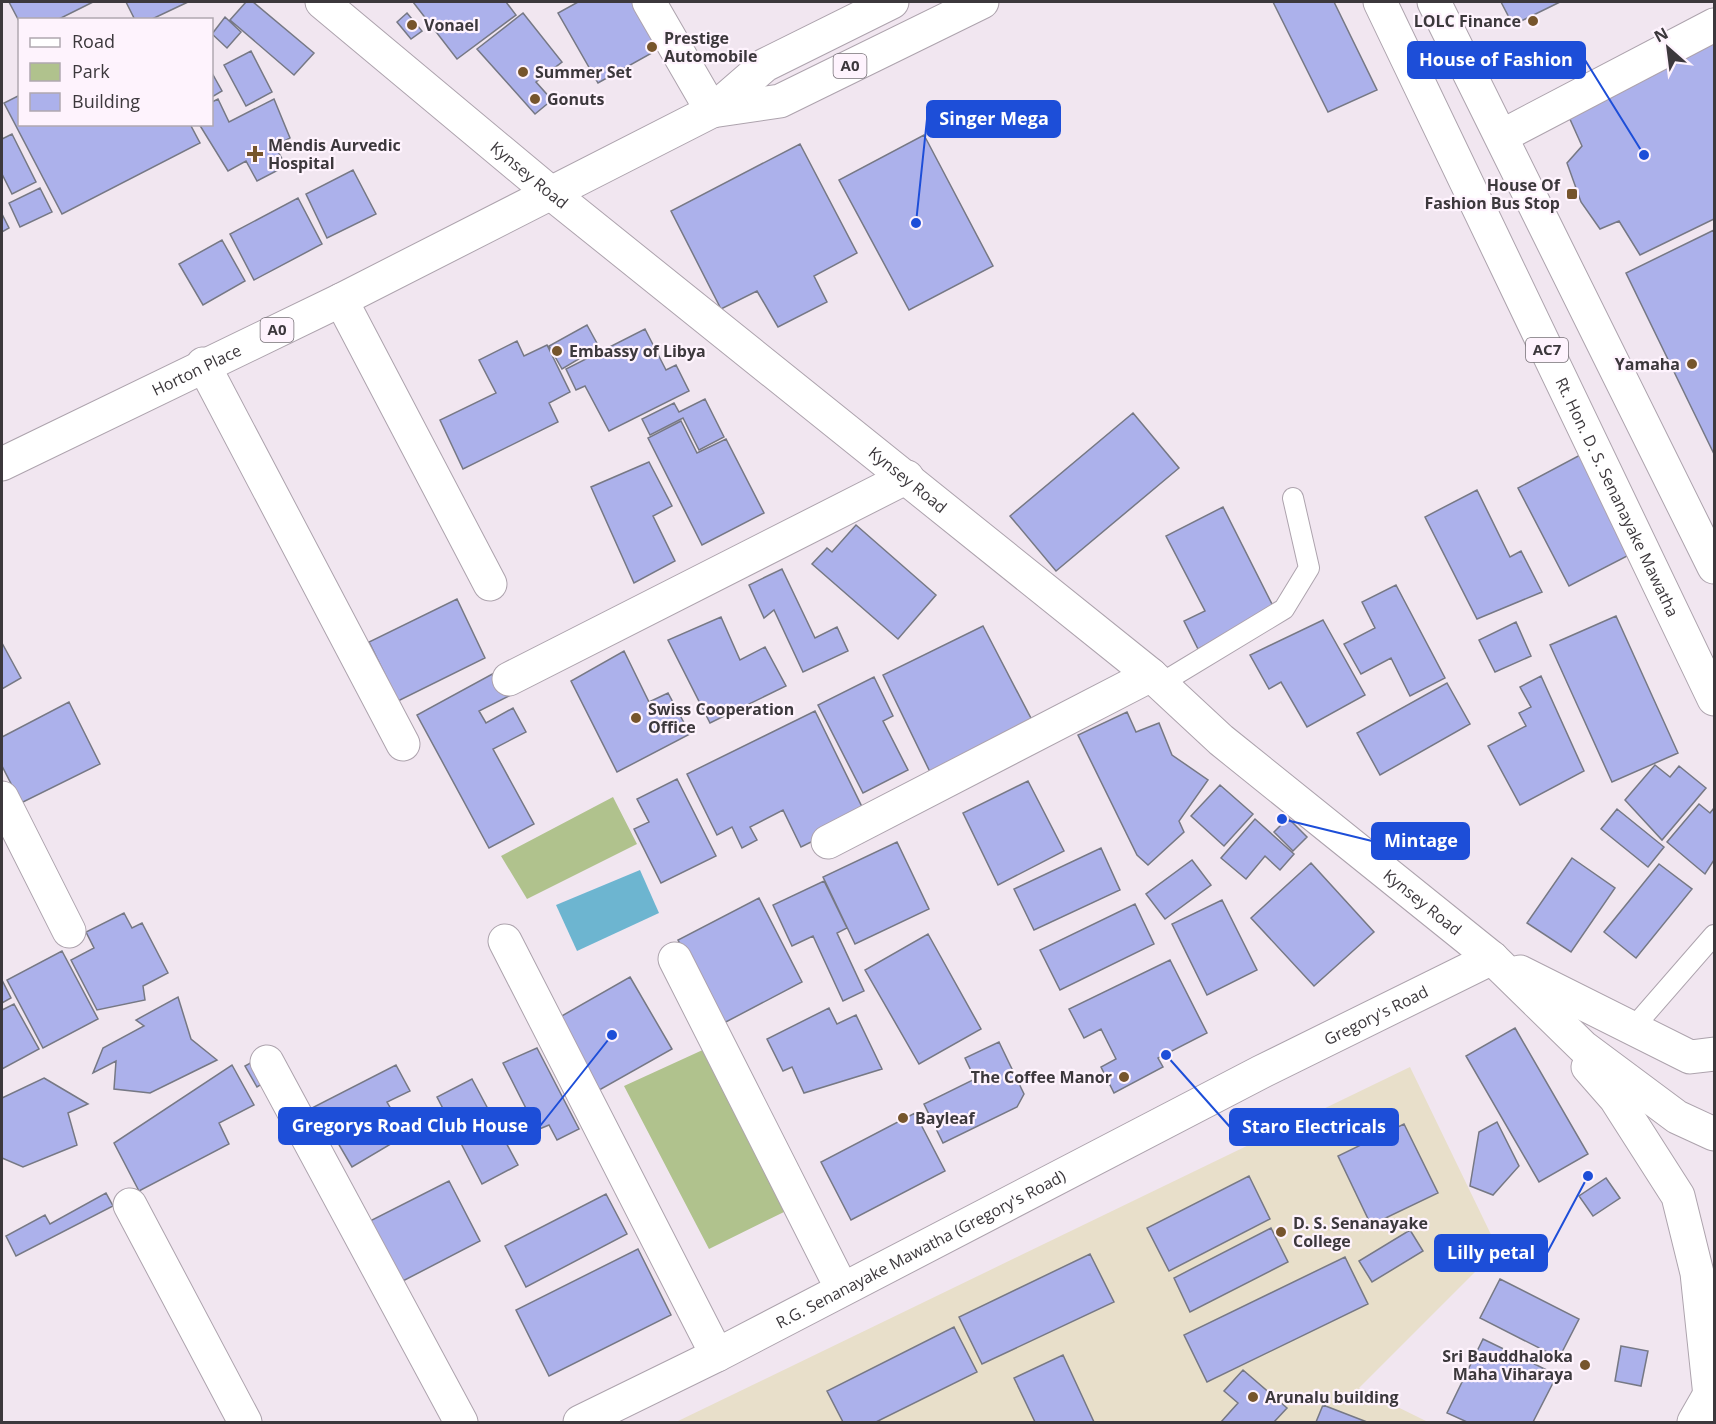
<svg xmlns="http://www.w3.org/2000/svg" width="1716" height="1424" font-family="'Open Sans',sans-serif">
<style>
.education{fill:#e8dfca}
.green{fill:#b0c28d}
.water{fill:#6db5d0}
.building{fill:#acb1eb;stroke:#767884;stroke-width:1.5}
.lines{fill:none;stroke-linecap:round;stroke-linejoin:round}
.lane-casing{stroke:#ada3ad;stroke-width:22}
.street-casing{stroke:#ada3ad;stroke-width:35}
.secondary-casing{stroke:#ada3ad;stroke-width:35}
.primary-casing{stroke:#ada3ad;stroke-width:35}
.highway-casing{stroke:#ada3ad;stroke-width:35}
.lane{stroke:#fff;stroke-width:20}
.street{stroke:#fff;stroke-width:33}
.secondary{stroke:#fff;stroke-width:33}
.primary{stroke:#fff;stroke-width:33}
.highway{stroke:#fff;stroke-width:33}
.poi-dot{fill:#76552c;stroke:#fef3fd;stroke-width:2}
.labels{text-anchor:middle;stroke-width:4.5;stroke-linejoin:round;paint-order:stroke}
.shield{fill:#fef3fd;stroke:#767076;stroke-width:1.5}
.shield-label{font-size:15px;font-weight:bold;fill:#3c383c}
.poi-label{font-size:16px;font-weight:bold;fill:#3c383c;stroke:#fef3fd;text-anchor:start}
.street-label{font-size:16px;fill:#3c383c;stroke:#fef3fd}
.leader{fill:none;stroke:#1d4ed8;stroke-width:2}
.callout-dot{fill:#1d4ed8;stroke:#fef3fd;stroke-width:2}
.callout{fill:#1d4ed8;stroke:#1d4ed8;stroke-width:2}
.callout-label{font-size:18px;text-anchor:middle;font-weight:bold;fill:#fff}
</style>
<rect width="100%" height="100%" fill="#f1e6f0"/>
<path class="education" d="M1410,1067L1498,1249L1359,1388L1428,1422H676Z"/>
<path class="green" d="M613,797L637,844L527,899L501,856Z
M707,1048L786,1211L709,1249L624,1086Z"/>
<path class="water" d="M640,870L659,913L577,951L556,905Z"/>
<path class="building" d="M9,2H93L57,20H20V23Z
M126,2H188L150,20H135Z
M246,2H253L314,53L294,75L230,20Z
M413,2H506L516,15L457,59Z
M578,2H632L659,49L598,83L558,13Z
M1273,2H1334L1377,90L1328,112Z
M1501,2H1560L1513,25Z
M407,13L422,31L411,39L397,22Z
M523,13L562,62L536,82L552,100L535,114L477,49Z
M225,17L241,32L227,48L212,34Z
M1714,40V219L1640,255L1619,221L1600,229L1581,202L1567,163L1582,146L1569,117Z
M251,51L272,92L246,106L224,65Z
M212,73L222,91L212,97Z
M20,95V124H190L200,143L62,214L4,103Z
M218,99L229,122L274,99L290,138L275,146L286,166L257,181L246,161L228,171L199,124H212V102Z
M12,134L36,182L12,194L2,174V139Z
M924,135L993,266L909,310L839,180Z
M800,144L857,253L814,276L827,302L778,327L757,291L721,309L671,211Z
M353,170L376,214L327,238L306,194Z
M40,188L52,212L20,227L9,203Z
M298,198L322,244L254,280L230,234Z
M2,214L9,228L2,232Z
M1714,230V454L1626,273Z
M222,240L245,281L203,305L179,264Z
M587,325L599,347L562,369L549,346Z
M645,329L666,370L676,365L689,391L609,431L585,386L576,390L566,369Z
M517,341L524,356L547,345L570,392L549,403L558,422L463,469L440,420L496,393L479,360Z
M705,399L724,437L699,450L683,418L650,435L642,419L674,403L679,412Z
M1133,413L1179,468L1056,571L1010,516Z
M681,421L697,453L726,439L764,513L702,545L648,438Z
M1582,454L1633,553L1569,586L1518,488Z
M649,462L672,506L653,516L675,561L634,583L591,487Z
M1477,490L1510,557L1521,551L1542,592L1477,619L1425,517Z
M1223,507L1275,610L1198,649L1184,621L1205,611L1166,536Z
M856,525L936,595L898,639L812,564L827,548L832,552Z
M782,569L815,638L837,627L848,651L803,672L774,610L764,618L749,585Z
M1396,585L1445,678L1410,696L1391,658L1361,674L1344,644L1375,628L1362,602Z
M457,599L485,658L398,701L369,642Z
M1616,616L1678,753L1612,782L1550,645Z
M721,617L740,660L765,647L786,686L710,723L668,640Z
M1323,620L1365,695L1307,727L1281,682L1269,689L1250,655Z
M1516,622L1531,656L1495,672L1479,640Z
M983,626L1034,724L931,774L883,675Z
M2,643L21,678L2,689Z
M624,651L649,702L668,693L690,734L617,772L571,681Z
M496,672L509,696L479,711L486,723L513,708L526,732L493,749L534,824L489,848L417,715Z
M1541,676L1584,771L1520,805L1488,746L1526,726L1519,713L1531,707L1520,687Z
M874,677L893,716L883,721L908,770L863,793L818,705Z
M1447,683L1470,724L1380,775L1357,733Z
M69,702L100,764L21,803L2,766V737Z
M815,711L866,815L801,847L783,810L750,827L757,840L742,848L732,827L717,835L687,774Z
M1127,712L1136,732L1159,723L1172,755L1208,780L1179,821L1184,832L1148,865L1137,855L1078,735Z
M1655,765L1670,777L1679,766L1706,788L1662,840L1625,800Z
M677,779L716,856L661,883L634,829L649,822L637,799Z
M1028,781L1064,851L998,885L963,813Z
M1220,785L1253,814L1224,846L1191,816Z
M1699,804L1710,813L1714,808V860L1705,874L1667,842Z
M1617,809L1664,847L1648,867L1601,829Z
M1288,818L1307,837L1293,851L1274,832Z
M1255,819L1294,854L1280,870L1265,856L1246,879L1221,858Z
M897,842L929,909L855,944L823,877Z
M1101,848L1120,890L1034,930L1014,889Z
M1572,858L1615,888L1571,952L1527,923Z
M1192,860L1211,885L1165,919L1146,894Z
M1311,863L1374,932L1314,986L1251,918Z
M1659,864L1692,889L1636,958L1604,932Z
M824,881L847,928L837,933L864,991L843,1001L813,936L792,946L773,905Z
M759,898L802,982L722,1024L678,940Z
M1222,900L1257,970L1207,995L1172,924Z
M1135,904L1154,944L1060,990L1040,950Z
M124,913L132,928L142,923L168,973L143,986L145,1000L97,1010L71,960L94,948L86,932Z
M928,934L981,1029L919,1064L865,970Z
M62,951L98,1019L43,1048L7,980Z
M1170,960L1207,1033L1158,1058L1163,1067L1114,1093L1101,1067L1116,1059L1101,1029L1084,1038L1069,1009Z
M630,977L672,1049L594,1093L553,1021Z
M2,980L11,998L2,1003Z
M178,997L191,1039L217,1060L150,1093L114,1089L116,1061L93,1073L103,1048L144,1026L136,1020Z
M14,1004L39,1049L2,1069V1010Z
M829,1008L837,1024L856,1015L882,1069L804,1093L792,1067L783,1071L767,1039Z
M1515,1028L1588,1154L1539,1182L1466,1056Z
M999,1042L1024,1094L1017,1107L943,1143L924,1104L975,1079L965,1058Z
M537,1048L579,1129L557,1140L549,1125L537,1130L503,1063Z
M254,1061L265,1082L257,1087L245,1066Z
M232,1065L254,1105L219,1123L229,1144L139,1191L114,1143Z
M396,1065L410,1091L387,1102L406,1135L352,1167L331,1131L318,1138L304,1112Z
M44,1078L88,1104L68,1113L77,1145L23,1167L2,1158V1098Z
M472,1079L518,1165L482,1184L437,1097Z
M915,1113L945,1171L851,1220L821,1162Z
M1497,1122L1519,1166L1493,1195L1470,1186L1479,1132Z
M1404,1124L1438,1193L1371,1225L1338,1156Z
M1249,1176L1270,1219L1169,1271L1147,1228Z
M1606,1178L1620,1198L1593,1216L1579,1196Z
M449,1181L480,1241L399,1283L368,1222Z
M106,1193L113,1206L16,1256L6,1236L45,1215L50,1224Z
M606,1194L627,1234L526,1287L505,1246Z
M1271,1228L1288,1262L1190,1312L1174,1278Z
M1410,1230L1423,1251L1372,1282L1359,1261Z
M638,1249L671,1315L549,1376L516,1310Z
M1090,1254L1114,1302L982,1364L959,1317Z
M1345,1257L1368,1304L1207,1382L1184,1335Z
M1500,1279L1579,1319L1559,1358L1480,1318Z
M954,1327L977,1372L876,1422H843L827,1391Z
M1483,1339L1557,1375L1533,1422H1467L1447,1413Z
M1621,1346L1648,1351L1641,1386L1615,1381Z
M1063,1355L1094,1422H1035L1014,1378Z
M1243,1370L1287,1408L1274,1422H1221L1238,1403L1224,1391Z
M1323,1405L1367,1422H1316Z"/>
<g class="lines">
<g class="lane-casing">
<path id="lane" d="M1160,684L1284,609L1309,568L1293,498
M1633,1028L1714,935"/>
</g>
<g class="street-casing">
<path id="street" d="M649,2L712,111
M1502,136L1714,25
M341,300L490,584
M203,364L403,744
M509,679L907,477
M2,798L69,931
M828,842L1151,675
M505,941L717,1355
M675,959L842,1289
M267,1062L461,1422
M130,1205L245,1422"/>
</g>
<g class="secondary-casing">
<g id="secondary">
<path id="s1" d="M322,2L552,194L1151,675L1221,740L1492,958L1583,1047L1677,1117L1714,1134"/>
<path d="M1520,972L1690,1057L1714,1054"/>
<path d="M1588,1067L1616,1099L1678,1196L1697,1273L1710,1396"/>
<path id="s2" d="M580,1422L717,1355L1261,1072L1492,958"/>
</g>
</g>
<g class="primary-casing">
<path id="primary" d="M1694,1422L1714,1387"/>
</g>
<g class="highway-casing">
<g id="highway">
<path id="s3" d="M1380,2L1714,699"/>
<path d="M1434,2L1714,567"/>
<path d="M712,111L780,101L982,2"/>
<path id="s4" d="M2,464L341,300L712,111L765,65L892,2"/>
</g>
</g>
<use href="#lane" class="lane"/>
<use href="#street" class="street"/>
<use href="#secondary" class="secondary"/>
<use href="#primary" class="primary"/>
<use href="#highway" class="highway"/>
</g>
<g class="poi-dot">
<circle cx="1533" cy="21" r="6"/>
<circle cx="412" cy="25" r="6"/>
<circle cx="652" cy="47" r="6"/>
<circle cx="523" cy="72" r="6"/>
<circle cx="535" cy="99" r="6"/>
<path d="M252 145h6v6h6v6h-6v6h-6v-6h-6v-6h6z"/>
<rect x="1566" y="188" width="12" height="12" rx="3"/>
<circle cx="557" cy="351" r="6"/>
<circle cx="1692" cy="364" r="6"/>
<circle cx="636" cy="718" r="6"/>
<circle cx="1124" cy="1077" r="6"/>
<circle cx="903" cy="1118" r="6"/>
<circle cx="1281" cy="1232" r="6"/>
<circle cx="1585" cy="1365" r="6"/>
<circle cx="1253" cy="1397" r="6"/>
</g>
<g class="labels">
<g class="shield">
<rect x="833.5" y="54" width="33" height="24" rx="4.5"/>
<rect x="260.5" y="318" width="33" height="24" rx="4.5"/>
<rect x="1526" y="338" width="42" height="24" rx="4.5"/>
</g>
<g class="shield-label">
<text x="850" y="71">A0</text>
<text x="277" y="335">A0</text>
<text x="1547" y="355">AC7</text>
</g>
<g class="poi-label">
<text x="1521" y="27" text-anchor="end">LOLC Finance</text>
<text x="424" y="31">Vonael</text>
<text x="664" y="44">Prestige<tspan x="664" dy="18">Automobile</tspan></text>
<text x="535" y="78">Summer Set</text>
<text x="547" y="105">Gonuts</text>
<text x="268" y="151">Mendis Aurvedic<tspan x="268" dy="18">Hospital</tspan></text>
<text x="1560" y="191" text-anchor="end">House Of<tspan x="1560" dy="18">Fashion Bus Stop</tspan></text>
<text x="569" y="357">Embassy of Libya</text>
<text x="1680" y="370" text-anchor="end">Yamaha</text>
<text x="648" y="715">Swiss Cooperation<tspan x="648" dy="18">Office</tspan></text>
<text x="1112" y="1083" text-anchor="end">The Coffee Manor</text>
<text x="915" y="1124">Bayleaf</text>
<text x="1293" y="1229">D. S. Senanayake<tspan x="1293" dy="18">College</tspan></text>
<text x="1573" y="1362" text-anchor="end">Sri Bauddhaloka<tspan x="1573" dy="18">Maha Viharaya</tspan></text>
<text x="1265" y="1403">Arunalu building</text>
</g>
<g class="street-label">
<text dy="6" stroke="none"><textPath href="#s1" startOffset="270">Kynsey Road</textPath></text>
<text dy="6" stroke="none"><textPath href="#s4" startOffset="216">Horton Place</textPath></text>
<text dy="6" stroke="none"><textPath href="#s1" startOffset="756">Kynsey Road</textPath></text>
<text dy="6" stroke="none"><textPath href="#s3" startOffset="549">Rt. Hon. D. S. Senanayake Mawatha</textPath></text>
<text dy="6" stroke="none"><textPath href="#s1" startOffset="1422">Kynsey Road</textPath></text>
<text dy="6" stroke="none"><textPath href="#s2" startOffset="894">Gregory's Road</textPath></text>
<text dy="6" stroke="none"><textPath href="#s2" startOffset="382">R.G. Senanayake Mawatha (Gregory's Road)</textPath></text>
</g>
</g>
<path class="leader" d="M1644 155L1585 60M916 223L927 119M1282 819L1372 841M612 1035L540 1126M1166 1055L1230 1127M1588 1176L1547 1253"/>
<g class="callout-dot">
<circle cx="1644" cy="155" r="6"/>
<circle cx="916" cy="223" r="6"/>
<circle cx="1282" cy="819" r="6"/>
<circle cx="612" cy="1035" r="6"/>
<circle cx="1166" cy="1055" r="6"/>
<circle cx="1588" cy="1176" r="6"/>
</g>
<g class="callout">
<rect x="1408" y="42" width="177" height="36" rx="6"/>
<rect x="927" y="101" width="133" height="36" rx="6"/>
<rect x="1372" y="823" width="97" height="36" rx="6"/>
<rect x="279" y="1108" width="261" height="36" rx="6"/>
<rect x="1230" y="1109" width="168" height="36" rx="6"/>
<rect x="1435" y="1235" width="112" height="36" rx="6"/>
</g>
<g class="callout-label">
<text x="1496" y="66">House of Fashion</text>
<text x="994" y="125">Singer Mega</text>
<text x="1421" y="847">Mintage</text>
<text x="410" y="1132">Gregorys Road Club House</text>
<text x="1314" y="1133">Staro Electricals</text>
<text x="1491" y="1259">Lilly petal</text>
</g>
<rect width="1716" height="1424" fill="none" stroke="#3c383c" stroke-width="6"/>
<rect x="18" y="18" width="195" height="108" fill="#fef3fd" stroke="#b0a8b0" stroke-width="1.5"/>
<rect x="30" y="38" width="30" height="9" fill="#ffffff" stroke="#b0a8b0" stroke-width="1.5"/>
<text x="72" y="48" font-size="18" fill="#3c383c">Road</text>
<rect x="30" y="63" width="30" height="18" fill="#b0c28d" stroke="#b0a8b0" stroke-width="1.5"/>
<text x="72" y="78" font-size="18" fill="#3c383c">Park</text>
<rect x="30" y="93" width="30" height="18" fill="#acb1eb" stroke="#b0a8b0" stroke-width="1.5"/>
<text x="72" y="108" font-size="18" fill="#3c383c">Building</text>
<g transform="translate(1668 48) rotate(332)" stroke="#fef3fd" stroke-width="4.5" paint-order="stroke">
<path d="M0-4.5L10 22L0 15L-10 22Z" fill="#3c383c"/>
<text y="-9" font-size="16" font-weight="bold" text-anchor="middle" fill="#3c383c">N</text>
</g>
</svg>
